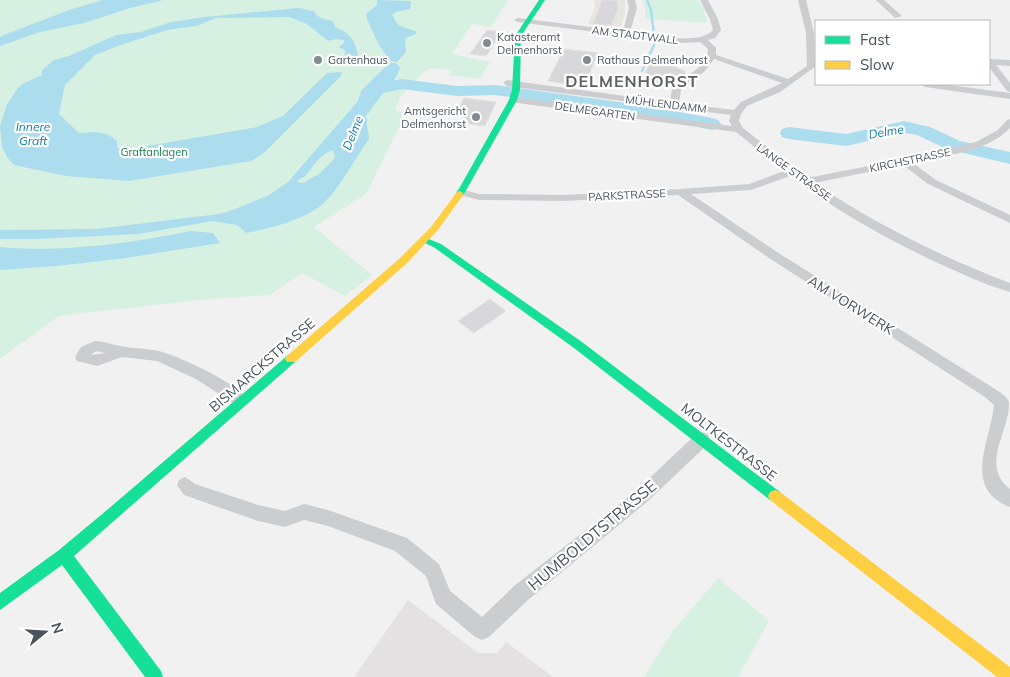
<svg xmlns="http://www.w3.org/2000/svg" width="1010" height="677" font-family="Mulish,sans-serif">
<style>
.commercial{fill:#e6e5e0}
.education{fill:#e3e1e2}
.green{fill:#d6f0e1}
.water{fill:#abddee;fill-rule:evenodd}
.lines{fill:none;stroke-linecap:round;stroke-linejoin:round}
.stream{stroke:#abddee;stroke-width:2.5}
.river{fill:#abddee;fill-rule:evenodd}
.building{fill:#d8d8da;stroke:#e3e3e4}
.street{fill:#cbcdcf;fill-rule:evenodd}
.fast{fill:#16e098;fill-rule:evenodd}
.slow{fill:#ffcf43;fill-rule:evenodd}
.poi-dot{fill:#848a91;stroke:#fff;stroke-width:2}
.labels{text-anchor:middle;stroke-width:4.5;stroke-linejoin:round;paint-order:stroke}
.far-street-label{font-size:11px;fill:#48535e;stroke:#fff}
.far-poi-label{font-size:11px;fill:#48535e;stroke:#fff;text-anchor:start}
.far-park-label{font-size:11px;fill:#188050;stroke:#fff}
.far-water-label{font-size:12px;font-style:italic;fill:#0e7fa4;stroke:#fff}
.street-label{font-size:14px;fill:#48535e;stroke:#fff}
.far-district-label{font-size:16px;font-weight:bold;letter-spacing:1px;fill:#5d6065;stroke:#fff}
.near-street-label{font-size:16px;fill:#48535e;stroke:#fff}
</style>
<rect width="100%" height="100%" fill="#f2f1f1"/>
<path class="commercial" d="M594,0H625V14L621,27L588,24L595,7Z"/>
<path class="education" d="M408,600L478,653H497L506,642L553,677H354Z"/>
<path class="green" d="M0,0H508L491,27L472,24L452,54L490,62L479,79L449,75L451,70L430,68L428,71H424L400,98L395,111L406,113L366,194L314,227L372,275L345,296L302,273L270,295L208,299L59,316L0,359Z
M642,0H698L703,7L707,23L645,19V5Z
M718,578L769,621L738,677H644L672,632Z"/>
<path class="water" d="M103,0H163L130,8L84,23L40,32L0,46V37L4,35L69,10Z
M377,0L411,1L410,9L396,12L392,15L398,25L417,32L414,35L405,38L406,52L397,62L390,61L379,45L367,19L366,14L377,5Z
M298,8L314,11C317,18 326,20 333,21L335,27C349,32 356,41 358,56L344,57L346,51L339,47L344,43V40L336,39L328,41L307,24L289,17L216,18L196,26L167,30L115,47L95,55L65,85L59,114L79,133C95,132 105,130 117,141V148L130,149L257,127L283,116L327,73L342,72L341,76L264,153L251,161L129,181L66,176L14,165L7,157L2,147L0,126L7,104L18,88L24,83L42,75V70L54,60L69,56L116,35L141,32L171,22L205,17Z
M389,63H396L400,68C395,84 384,88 376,100C372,106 371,112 365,116L367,119C366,127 369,132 369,139C356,157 336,195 319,207C297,222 271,228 246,233L237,225L213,221L138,234L36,239H0V230L96,229L219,214L233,210L269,195L288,182L358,101L361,91ZM333,150L335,158L319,174L303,183L297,182C299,178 304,178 306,175C315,164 319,155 333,150Z
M191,231L213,233L220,243L119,259L56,266L0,270V247C59,253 133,243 191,231Z"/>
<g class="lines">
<path class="stream" d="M642,71L655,43L651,10L647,0"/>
<path class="river" d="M402,79L457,86L495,85L641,105L712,118L718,120L721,124L718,128L712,130L641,115L495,95L457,96L402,89L383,93C375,103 371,114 357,111L354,107L371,85Z
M904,121L930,127L960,141L1010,152V164L947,149L917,135L904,133L846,146L789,139L782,137L780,133L782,129L789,127L846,134Z"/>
</g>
<path class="building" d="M602,0H617L618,9L611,26L593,24Z
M487,30L502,32L486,56L470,54Z
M564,49L598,53L584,87L548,81Z
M654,56L686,72L684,75L671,85L658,83L645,72Z
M464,98L496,102L485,126L460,123L467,111L458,110Z
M490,299L506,311L474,333L458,321Z"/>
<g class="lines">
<path class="street" d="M627,0H635L637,8L630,32C650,35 699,46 713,30L710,19L700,0H708L718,19L721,30L715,38L708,40L716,48V55L788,79L807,66L806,33L798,0H806L814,33L815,67L780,92L747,106L741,114L739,121L743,128L807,178L905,159L976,142L998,130L1007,120L1010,119V128C989,151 943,156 913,163L936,180L1010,215V223L928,184L903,165L814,183C876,224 941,257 1010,283V292C989,286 969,277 949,268C893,243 838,212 790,176L751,190L691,194L777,252L995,389C1000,392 1008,397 1009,403C1010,432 979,464 1010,489V507C961,488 991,440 994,405L985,397L769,258L678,195L564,201L479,200L457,194L456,192L457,190L461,189L479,194L564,195L680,189L749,184L784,171L736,132L510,102L508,100L513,97L732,126L729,121L731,115L507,86L503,83L507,80L670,102C671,98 671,93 672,90C679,74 708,72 708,49L700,42L681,43L518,22L514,20L518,18L623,31L629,8ZM714,59L782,83L741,102L734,110L679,103L681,90L705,71Z
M876,0H884L902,16L895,18Z
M989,59L1010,60V66L996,65L1010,83V92L1007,91L989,67Z
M921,84H942L1010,93V99L925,87Z
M95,341C104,341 112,345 121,346C134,349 147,348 159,351C179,356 240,384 248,401L246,405L241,407L236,405L196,379L157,361L122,357L97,366L77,361L75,357L81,347ZM96,351L106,353L91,355Z
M702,432L708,434L710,439L708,444L648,501L528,600L489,637L482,640L475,637L436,604L426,576L395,551L328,526L304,520L285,527L258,521L184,495L177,485L179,480L185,477L195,484L258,505L285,511L304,504L328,510L407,538L439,564L450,591L482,617L514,586L636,491L696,434Z"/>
<path class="fast" d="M539,0H545L521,36L520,90L517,100L464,194L460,197L457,196L456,194L509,100L512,90L515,36Z
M424,237L441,244L582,342L780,492L782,496L780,500L775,502L770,500L574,348L435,248L419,240L421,238Z
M291,355L295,356L297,359L295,362L74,556L161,671L163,677H145L62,565L0,610V593L59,550L107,510L287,356Z"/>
<path class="slow" d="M460,191L464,194L437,231L407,263L295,362H287L285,359L287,356L399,259L431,227L457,192Z
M775,490L780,492L1010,667V677H997L770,500L768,496L770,492Z"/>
</g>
<g class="poi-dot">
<circle cx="487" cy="43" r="5"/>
<circle cx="318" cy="60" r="5"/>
<circle cx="587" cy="60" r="5"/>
<circle cx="476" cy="117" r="5"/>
</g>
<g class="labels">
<g class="far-street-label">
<text transform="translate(635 35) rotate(7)" y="4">AM STADTWALL</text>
<text transform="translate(666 104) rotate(7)" y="4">MÜHLENDAMM</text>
<text transform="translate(595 111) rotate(8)" y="4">DELMEGARTEN</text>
<text transform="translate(910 160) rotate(-12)" y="4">KIRCHSTRASSE</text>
<text transform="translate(794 172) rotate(36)" y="4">LANGE STRASSE</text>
<text transform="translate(627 195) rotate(-3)" y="4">PARKSTRASSE</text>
</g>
<g class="far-poi-label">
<text x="497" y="41">Katasteramt<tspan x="497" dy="13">Delmenhorst</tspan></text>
<text x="328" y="64">Gartenhaus</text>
<text x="597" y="64">Rathaus Delmenhorst</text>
<text x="466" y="115" text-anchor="end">Amtsgericht<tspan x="466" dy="13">Delmenhorst</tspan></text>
</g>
<g class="far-park-label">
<text x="154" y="156">Graftanlagen</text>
</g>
<g class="far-water-label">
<text x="33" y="131">Innere<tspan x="33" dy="14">Graft</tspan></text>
<text transform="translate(886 132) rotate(-9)" y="4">Delme</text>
<text transform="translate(353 133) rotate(-68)" y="4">Delme</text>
</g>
<g class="street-label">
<text transform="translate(851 305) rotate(32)" y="5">AM VORWERK</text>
<text transform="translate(262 365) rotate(-41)" y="5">BISMARCKSTRASSE</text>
<text transform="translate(729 442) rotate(38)" y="5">MOLTKESTRASSE</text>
</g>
<g class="far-district-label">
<text x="632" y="87">DELMENHORST</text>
</g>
<g class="near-street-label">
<text transform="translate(592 535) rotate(-40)" y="6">HUMBOLDTSTRASSE</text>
</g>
</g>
<rect x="815" y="20" width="175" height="65" fill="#ffffff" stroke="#b6babf"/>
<rect x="825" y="36" width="25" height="8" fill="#16e098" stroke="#b6babf"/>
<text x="860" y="45" font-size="15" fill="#48535e">Fast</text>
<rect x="825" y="61" width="25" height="8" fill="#ffcf43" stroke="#b6babf"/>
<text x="860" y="70" font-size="15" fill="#48535e">Slow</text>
<g transform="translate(45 632) rotate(72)" stroke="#ffffff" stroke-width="4" paint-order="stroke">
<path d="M0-4L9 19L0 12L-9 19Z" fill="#48535e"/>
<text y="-8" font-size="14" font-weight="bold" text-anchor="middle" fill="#48535e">N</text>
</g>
</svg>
